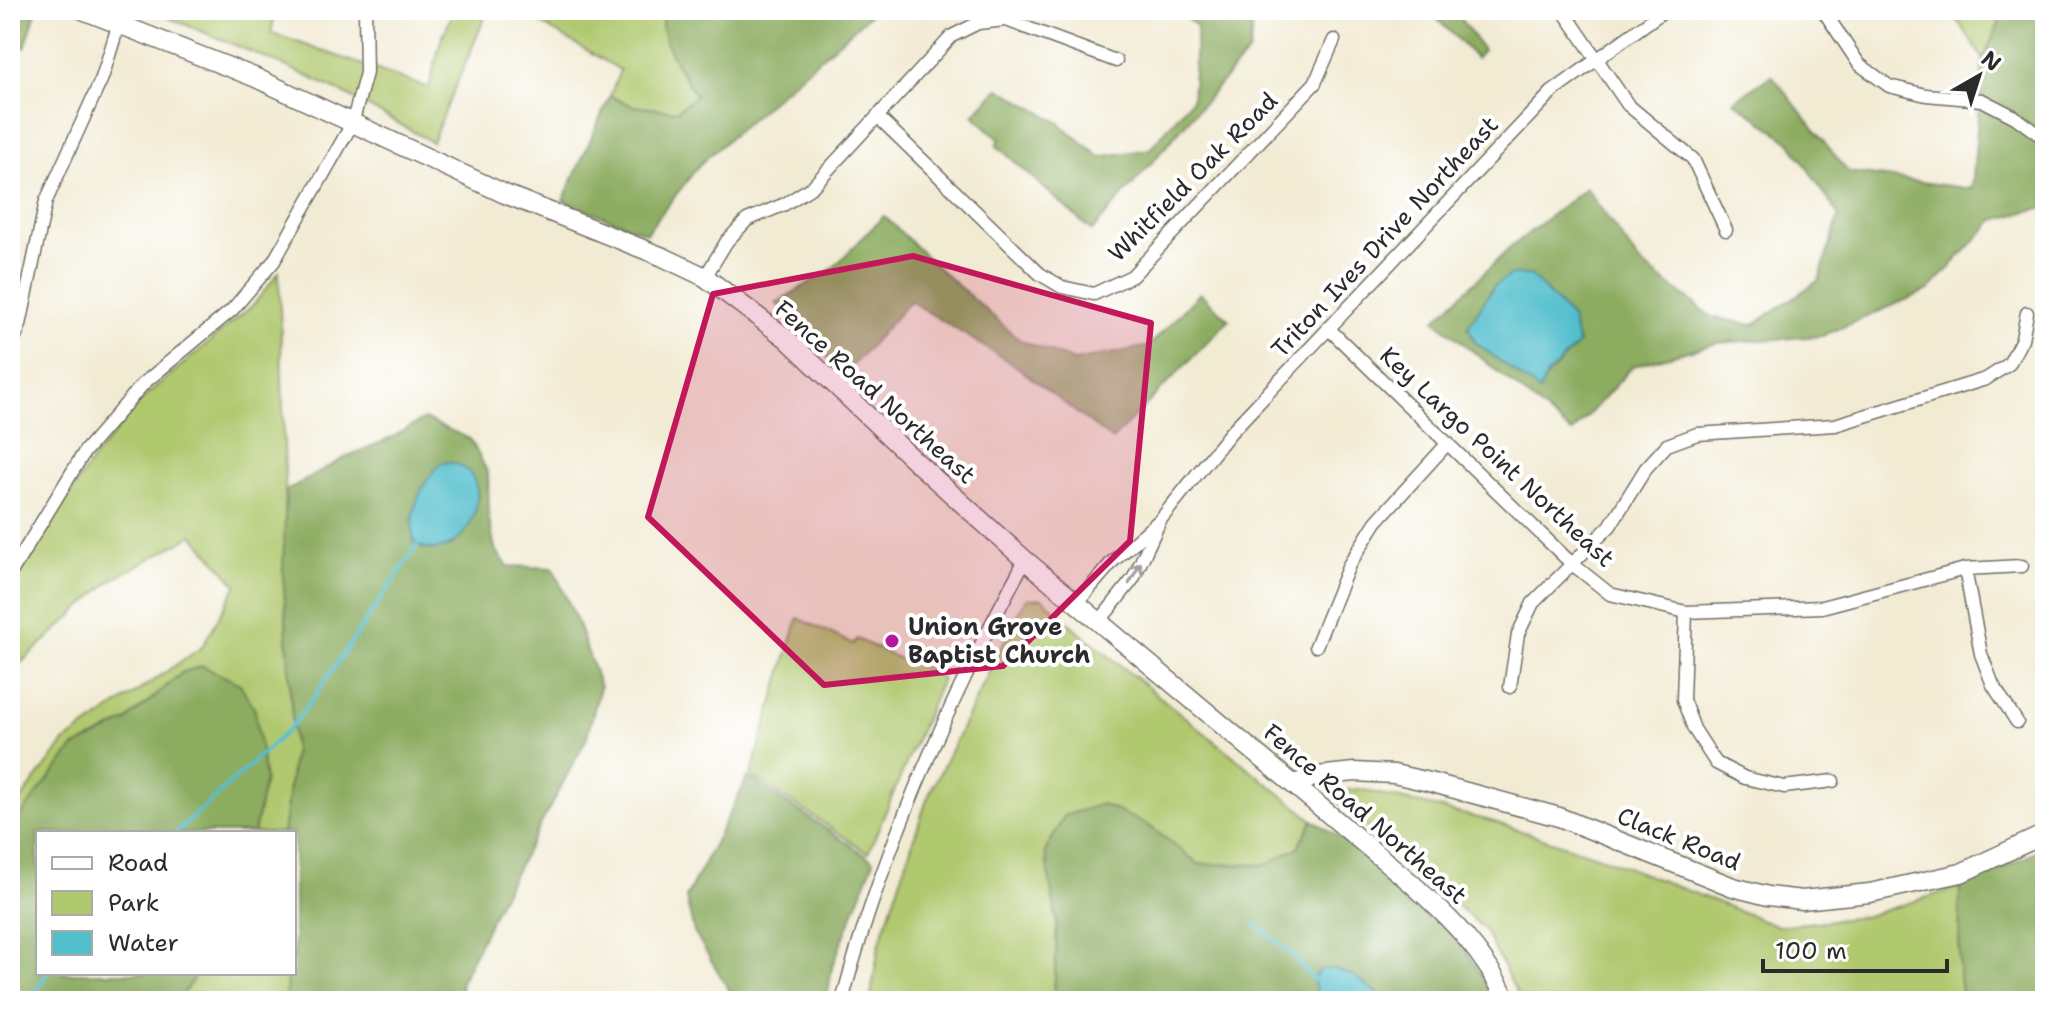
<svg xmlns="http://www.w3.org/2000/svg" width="2055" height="1011" font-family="'Shantell Sans',sans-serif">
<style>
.green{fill:#b0c86e;stroke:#6e7a4c;stroke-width:2}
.forest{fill:#8cac61;stroke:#5c6c46;stroke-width:2;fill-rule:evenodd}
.water{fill:#52bfcd;stroke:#3e757c;stroke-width:2}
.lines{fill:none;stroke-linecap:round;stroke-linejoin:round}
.stream{stroke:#52bfcd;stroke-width:4}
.street-casing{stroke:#716e66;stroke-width:15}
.secondary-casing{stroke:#716e66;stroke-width:21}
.street{stroke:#fff;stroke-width:12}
.secondary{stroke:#fff;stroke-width:18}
.oneway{stroke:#a0a0a0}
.marked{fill:#c2185b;fill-opacity:0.2;stroke:#c2185b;stroke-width:6;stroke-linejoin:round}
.poi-dot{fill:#b5179e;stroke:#fff;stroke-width:3}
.labels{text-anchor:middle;stroke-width:8;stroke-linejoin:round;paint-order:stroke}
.street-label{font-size:24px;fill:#2b2b2b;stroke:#fff}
.poi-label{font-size:24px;font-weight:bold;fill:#2b2b2b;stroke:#fff;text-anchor:start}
</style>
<rect width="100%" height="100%" fill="#fff"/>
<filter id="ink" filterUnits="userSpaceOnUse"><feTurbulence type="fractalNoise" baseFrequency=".0125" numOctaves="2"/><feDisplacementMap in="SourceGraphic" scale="16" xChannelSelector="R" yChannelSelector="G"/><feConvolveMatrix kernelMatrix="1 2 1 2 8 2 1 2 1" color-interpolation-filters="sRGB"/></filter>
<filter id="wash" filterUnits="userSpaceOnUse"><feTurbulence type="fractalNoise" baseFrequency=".006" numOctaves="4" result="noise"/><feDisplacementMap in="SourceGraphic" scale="32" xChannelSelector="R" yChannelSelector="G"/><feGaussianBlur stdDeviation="1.8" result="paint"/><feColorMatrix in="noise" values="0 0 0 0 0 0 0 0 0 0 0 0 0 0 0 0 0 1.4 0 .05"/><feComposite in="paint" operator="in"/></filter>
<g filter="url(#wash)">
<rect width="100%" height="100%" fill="#f2ebd4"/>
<path class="green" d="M150,10H276L271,33L429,88L440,43L454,10H488L432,142L345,94L290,68Z
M518,10H663C657,41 680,70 696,96L676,111L633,106L610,96L620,70Z
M1951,10H2000L1999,24L1983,59Z
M279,272L286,513L283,570L294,749L283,833H254L265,779L183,672L125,722L73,748L10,829V814L64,742L202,647L237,585L193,535L110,581L10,673V590L92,460L143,398L254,304Z
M1042,598L1079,632L1313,820L1298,847L1266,865L1199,864L1148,825L1045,852L1057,923L1054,1001H870L879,945L927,799L1017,615L1026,599Z
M798,618L853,644L857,639L902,660L906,655L942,679L868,853L751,775Z
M1359,789L1491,821L1606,859L1778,926L1863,917L1960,887L1959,976L1962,1001H1521L1484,929L1335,799L1340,791Z
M197,973H286L287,1001H178Z"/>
<path class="forest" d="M10,10L36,12L25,48L10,43Z
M663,10H875L701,163L646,233L563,201L610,96L633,106L676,111L696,96C681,69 657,41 663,10Z
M1172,10H1255L1249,51L1092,231L996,145L1000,140L973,115L999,88L1058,122L1100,157L1150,149L1192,99L1197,26Z
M1428,10H1454L1483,50L1476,58Z
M2000,10H2045V207L1994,220L1929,290L1822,336L1717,343L1633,366L1572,433L1435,320L1511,247L1586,188L1640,263L1712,317L1753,325L1819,280L1839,216L1790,142L1734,101L1772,75L1848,172L1972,189L1983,59L1999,24ZM1480,309L1578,344L1548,375L1539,391L1468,327Z
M884,216L938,268L1020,340L1074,361L1149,346L1200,293L1229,320L1112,440L1017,367L910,301L844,375L776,303L832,269Z
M424,419L470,439L488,473L489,519L495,549L508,566L553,568L576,619L600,687L586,740L500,900L460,984L464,1001H287L286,973H294V833H283L294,749L283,570L286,491L348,456L389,439ZM464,470C494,493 467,521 452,546L422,548L415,544L413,521Z
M202,666L240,684L255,710L265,779L254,833H38V973H197L178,1001H10V829L73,748L125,722L183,672Z
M748,777L874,861L832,967L827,1001H736L694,932L686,898Z
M1102,804L1148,825L1199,864L1266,865L1298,847L1313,820C1338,837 1366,853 1390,872C1433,906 1472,952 1495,1001H1387L1375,990L1316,991L1319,1001H1054L1057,923L1045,852L1064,816Z
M2045,848V1001H1962L1959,976L1960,887Z"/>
<path class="water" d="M1511,275H1531L1571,318L1578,344L1548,374L1539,391L1475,342L1468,327L1494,286Z
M443,462C508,463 470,574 415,544C406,517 421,480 443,462Z
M1332,969L1352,975L1387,1001H1319L1313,979L1320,970Z"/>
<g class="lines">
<path class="stream" d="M176,833L289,729L312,700L417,546
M1254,923L1288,951L1313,979
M30,1001L47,973"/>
</g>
</g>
<g filter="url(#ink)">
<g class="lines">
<g class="street-casing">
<path id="street" d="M1563,10L1628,105L1693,159L1726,230
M1823,10L1859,64L1889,86L1926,95L1982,100L2015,117L2045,139
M877,116L1040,274L1062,287L1094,294L1132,276L1315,83L1334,40
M705,277L727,241L747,220L785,204L812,187L952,36L978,23L1006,20L1116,61
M1328,328L1571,563L1610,594L1686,612L1822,607L1965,569L2022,566
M10,350L20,325L46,201L102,78L119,23
M1965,569L1981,654L1993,685L2017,722
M10,574L85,451L144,383L232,310L274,261L352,124L366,73L365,10
M1077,603L1113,561L1161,519L1230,433L1552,92L1665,10
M1686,612L1683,700L1694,729L1716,763L1745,778L1784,787L1833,781
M1099,622L1133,579L1158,525
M1316,646L1349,565L1376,522L1448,443
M1510,687L1518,634L1533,603L1610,526L1646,468L1667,445L1697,434L1835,425L1986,379L2009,364L2022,339L2027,313
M842,1001C883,848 949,700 1025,560"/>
</g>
<g class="secondary-casing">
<path id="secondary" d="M83,10L254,77L505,194L663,257L705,277L786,338L914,460L1025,560L1410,882C1450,918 1484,951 1507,1001
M1294,784L1317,776L1354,772L1394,774L1433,783L1559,817L1733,887L1768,896L1802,900L1870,893L1961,873L2045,834"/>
</g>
<use href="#street" class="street"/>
<use href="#secondary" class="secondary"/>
</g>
<defs><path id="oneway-shaft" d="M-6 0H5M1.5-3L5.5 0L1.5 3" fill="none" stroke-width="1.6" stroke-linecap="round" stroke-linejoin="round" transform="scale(2)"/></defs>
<use class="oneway" href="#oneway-shaft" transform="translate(1135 573) rotate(-61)"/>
</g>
<path class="marked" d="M913,256L1151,323L1130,541L1003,666L824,685L648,517L713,294Z"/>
<circle class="poi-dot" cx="892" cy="641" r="8"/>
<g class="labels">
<g class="street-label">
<text transform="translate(1193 177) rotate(-45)" y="8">Whitfield Oak Road</text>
<text transform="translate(1385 237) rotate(-47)" y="8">Triton Ives Drive Northeast</text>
<text transform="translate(875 392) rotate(42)" y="8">Fence Road Northeast</text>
<text transform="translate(1497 457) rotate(43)" y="8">Key Largo Point Northeast</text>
<text transform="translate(1365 814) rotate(41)" y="8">Fence Road Northeast</text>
<text transform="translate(1679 839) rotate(22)" y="8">Clack Road</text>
</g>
<g class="poi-label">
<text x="908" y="635">Union Grove<tspan x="908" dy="28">Baptist Church</tspan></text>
</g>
</g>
<rect width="2055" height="1011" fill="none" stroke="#fff" stroke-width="40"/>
<rect x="36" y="831" width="260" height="144" fill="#ffffff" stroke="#aaaaaa" stroke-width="2"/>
<rect x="52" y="857" width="40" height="12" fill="#ffffff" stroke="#aaaaaa" stroke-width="2"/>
<text x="108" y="871" font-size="24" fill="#2b2b2b">Road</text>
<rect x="52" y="891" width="40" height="24" fill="#b0c86e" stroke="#aaaaaa" stroke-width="2"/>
<text x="108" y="911" font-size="24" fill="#2b2b2b">Park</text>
<rect x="52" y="931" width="40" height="24" fill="#52bfcd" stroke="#aaaaaa" stroke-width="2"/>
<text x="108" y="951" font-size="24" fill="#2b2b2b">Water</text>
<g transform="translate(1979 76) rotate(39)" stroke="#ffffff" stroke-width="6" paint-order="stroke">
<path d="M0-6L14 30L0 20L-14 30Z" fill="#2b2b2b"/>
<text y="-12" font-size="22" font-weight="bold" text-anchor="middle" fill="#2b2b2b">N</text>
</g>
<path d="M1763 959v12h184v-12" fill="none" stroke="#2b2b2b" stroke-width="4"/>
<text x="1775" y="959" font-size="24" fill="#2b2b2b" stroke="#ffffff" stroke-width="6" paint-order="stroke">100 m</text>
</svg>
